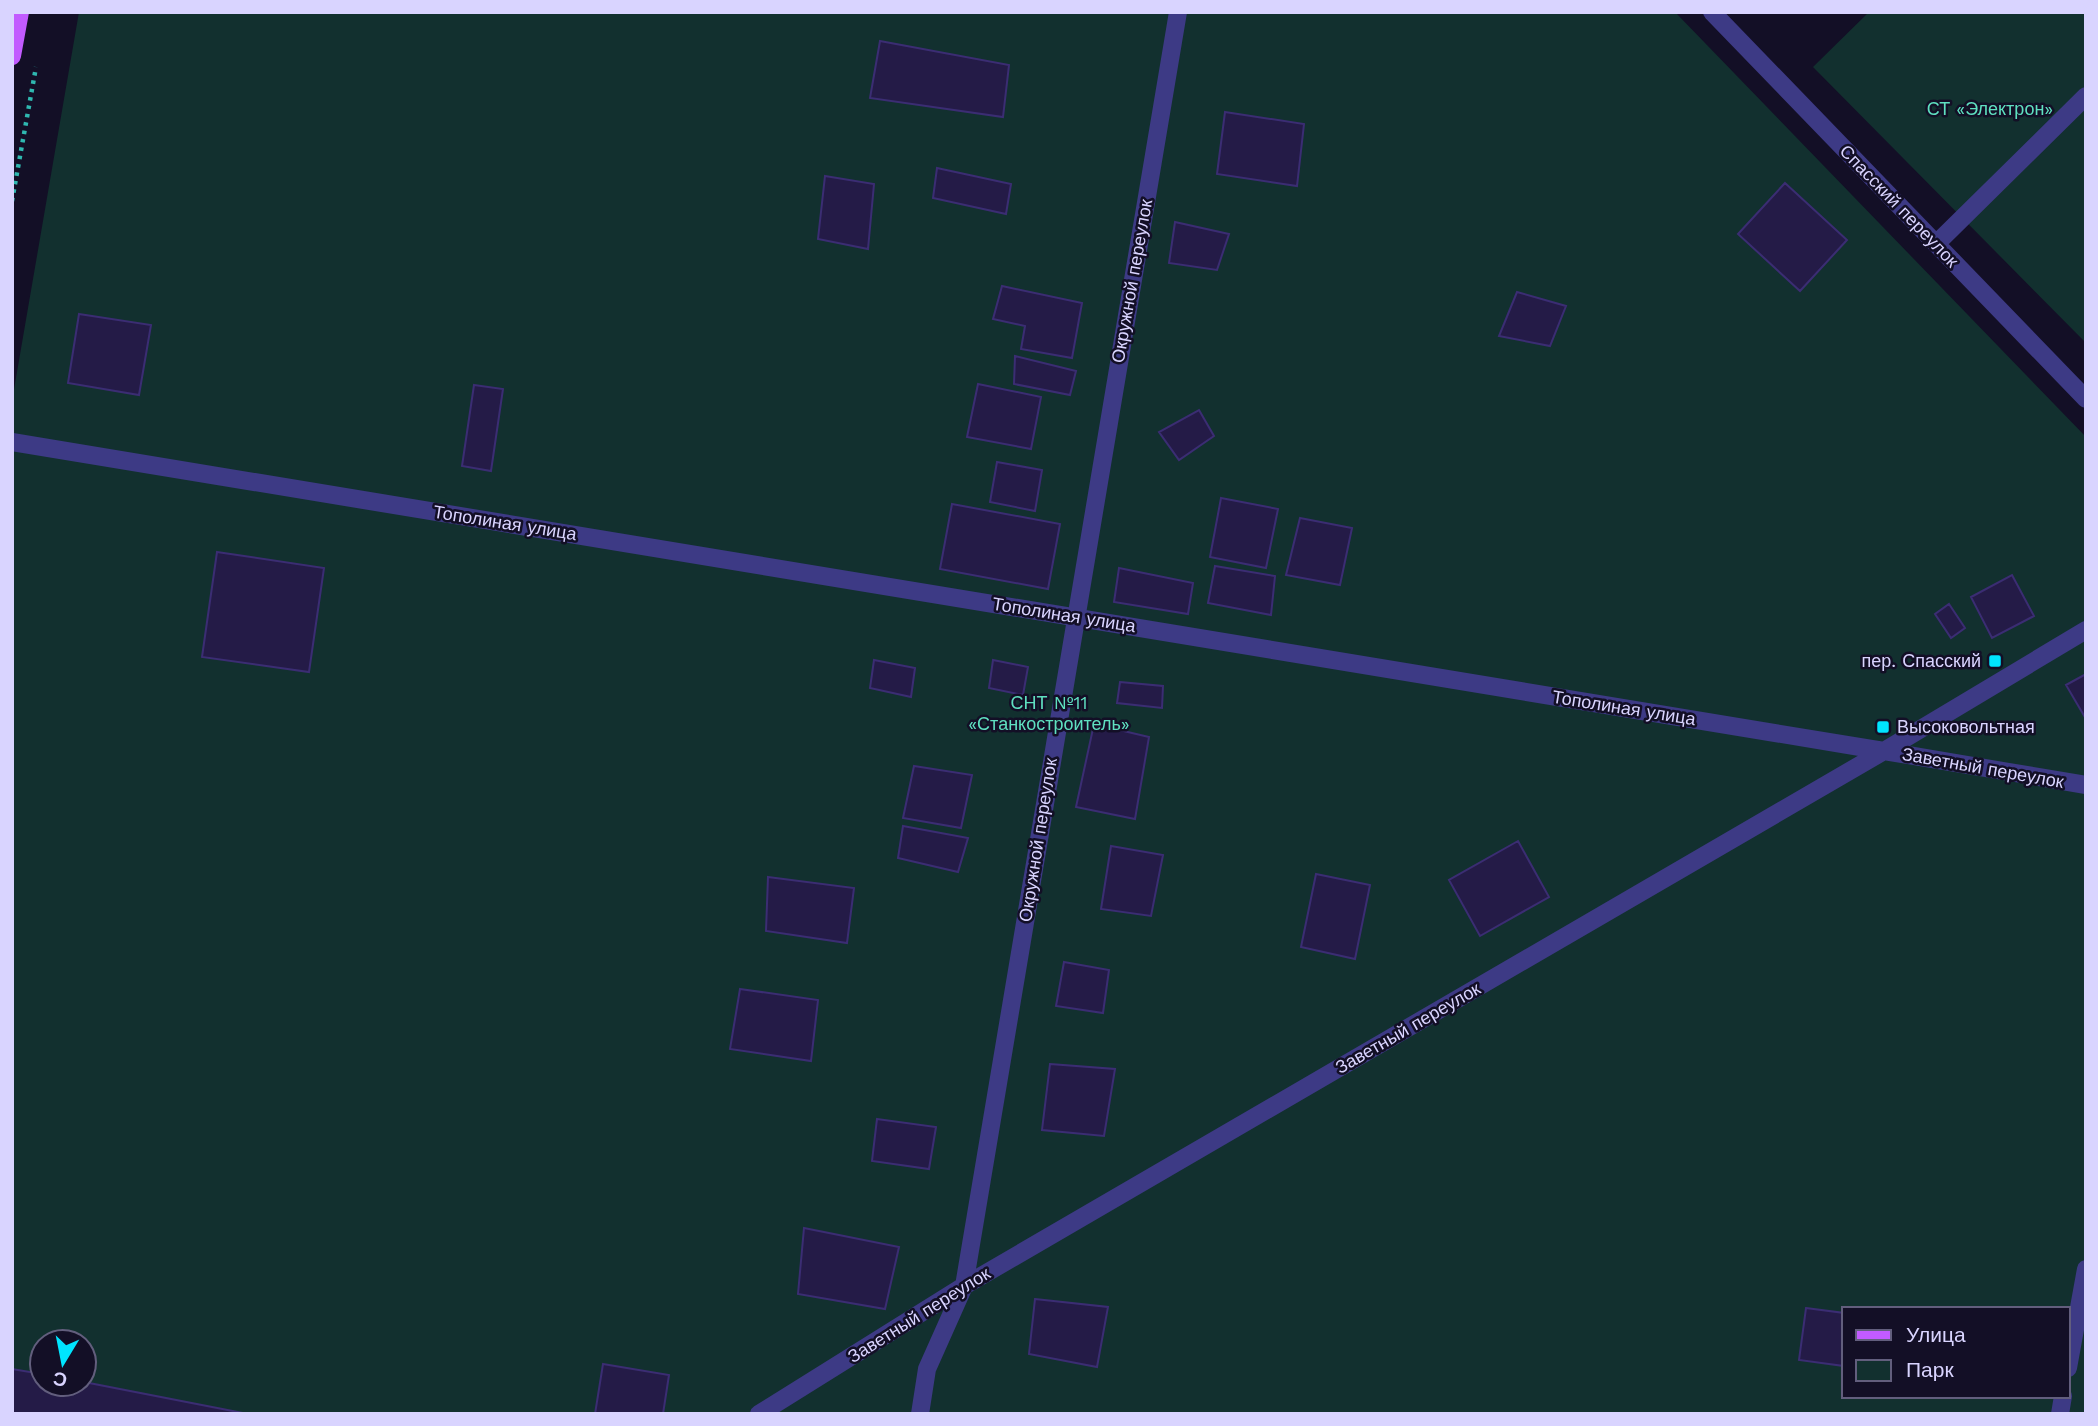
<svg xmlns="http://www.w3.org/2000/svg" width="2098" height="1426" font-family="'Work Sans',sans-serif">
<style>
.green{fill:#12302f;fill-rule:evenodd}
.building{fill:#241b47;stroke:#3b2d73;stroke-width:2}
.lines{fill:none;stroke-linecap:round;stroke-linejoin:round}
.path{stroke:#2fb8b0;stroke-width:4.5;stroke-dasharray:3.5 5;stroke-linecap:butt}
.minor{stroke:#3d3a85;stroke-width:18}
.major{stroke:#c25bff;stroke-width:18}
.poi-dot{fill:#00e5ff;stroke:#130f26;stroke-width:2.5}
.labels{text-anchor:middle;stroke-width:5;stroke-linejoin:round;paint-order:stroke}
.park-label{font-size:18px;fill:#5fe0c0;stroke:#130f26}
.street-label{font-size:18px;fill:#d9d4ff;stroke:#130f26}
.poi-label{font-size:18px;fill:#d9d4ff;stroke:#130f26;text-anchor:end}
</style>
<rect width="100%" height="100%" fill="#130f26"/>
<path class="green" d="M79,12H1675L2086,437V1414H12V401ZM1844,1309H2068V1396H1844ZM42,1342H84V1384H42Z
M1869,12H2086V343L1813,67Z"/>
<path class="building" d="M880,41L1009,65L1003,117L870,98Z
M1225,112L1304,124L1297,186L1217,174Z
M937,168L1011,184L1006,214L933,198Z
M825,176L874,184L868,249L818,239Z
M1785,183L1847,240L1800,291L1738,234Z
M1175,222L1229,234L1217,270L1169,263Z
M1002,286L1082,303L1072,358L1021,349L1025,326L993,319Z
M1517,292L1566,306L1550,346L1499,336Z
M79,314L151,325L139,395L68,383Z
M1015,356L1076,371L1070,395L1014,384Z
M978,384L1041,397L1031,449L967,437Z
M474,385L503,389L491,471L462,466Z
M1199,410L1214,436L1179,460L1159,432Z
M997,462L1042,470L1035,511L990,502Z
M1221,498L1278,509L1266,568L1210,557Z
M952,504L1060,524L1048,589L940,569Z
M1300,518L1352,528L1340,585L1286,575Z
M217,552L324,568L309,672L202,657Z
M1215,566L1275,576L1271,615L1208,603Z
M1119,568L1193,583L1188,614L1114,602Z
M2012,575L2034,616L1992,638L1971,597Z
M1949,604L1965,628L1951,638L1935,614Z
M874,660L915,668L911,697L870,688Z
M993,660L1028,667L1023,695L989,688Z
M2086,674V719L2066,685Z
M1120,682L1163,686L1162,708L1117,703Z
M1094,724L1149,737L1135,819L1076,807Z
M914,766L972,775L961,828L903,818Z
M903,826L968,838L958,872L898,858Z
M1518,841L1549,897L1480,936L1449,880Z
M1111,846L1163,855L1151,916L1101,909Z
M1316,874L1370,885L1355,959L1301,947Z
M768,877L854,888L847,943L766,931Z
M1064,962L1109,970L1103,1013L1056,1006Z
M740,989L818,1000L811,1061L730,1049Z
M1050,1064L1115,1069L1104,1136L1042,1130Z
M877,1119L936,1127L929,1169L872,1161Z
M804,1228L899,1247L885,1309L798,1294Z
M1035,1299L1108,1307L1097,1367L1029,1354Z
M1806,1308L1844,1313V1366L1799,1360Z
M603,1364L669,1375L663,1414H595Z
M12,1369L42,1374V1384H84V1382L248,1414H12Z"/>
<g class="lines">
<path class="path" d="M12,201L36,67"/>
<path class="minor" d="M1712,12L2086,399
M1936,244L2086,96
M12,442L1884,751L2086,630
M2068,1368L2086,1269
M759,1414L964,1286L1884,751L2086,785
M920,1414L927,1369L964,1286L1178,12
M2060,1414L2063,1396"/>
<path class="major" d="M12,56L20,12"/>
</g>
<g class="poi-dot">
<rect x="1988" y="654" width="14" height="14" rx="3.5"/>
<rect x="1876" y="720" width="14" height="14" rx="3.5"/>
</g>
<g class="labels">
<g class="park-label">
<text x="1990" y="115">СТ «Электрон»</text>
<text x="1049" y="709">СНТ №11<tspan x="1049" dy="21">«Станкостроитель»</tspan></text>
</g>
<g class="street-label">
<text transform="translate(1899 206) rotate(46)" y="6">Спасский переулок</text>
<text transform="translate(1132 281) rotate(-80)" y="6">Окружной переулок</text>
<text transform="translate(505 523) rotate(9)" y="6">Тополиная улица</text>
<text transform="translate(1064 615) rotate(9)" y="6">Тополиная улица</text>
<text transform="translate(1624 708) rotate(9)" y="6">Тополиная улица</text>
<text transform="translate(1983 768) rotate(10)" y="6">Заветный переулок</text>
<text transform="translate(1038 840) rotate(-81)" y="6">Окружной переулок</text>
<text transform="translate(1408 1028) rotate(-30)" y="6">Заветный переулок</text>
<text transform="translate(919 1315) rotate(-32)" y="6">Заветный переулок</text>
</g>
<g class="poi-label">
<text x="1981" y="667">пер. Спасский</text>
<text x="1897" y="733" text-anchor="start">Высоковольтная</text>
</g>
</g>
<rect width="2098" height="1426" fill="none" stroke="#d9d4ff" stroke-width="28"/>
<rect x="1842" y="1307" width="228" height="91" fill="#130f26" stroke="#625e7d" stroke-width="2"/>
<rect x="1856" y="1330" width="35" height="10" fill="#c25bff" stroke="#625e7d" stroke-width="2"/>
<text x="1906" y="1342" font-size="21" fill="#d9d4ff">Улица</text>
<rect x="1856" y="1360" width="35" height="21" fill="#12302f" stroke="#625e7d" stroke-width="2"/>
<text x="1906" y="1377" font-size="21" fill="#d9d4ff">Парк</text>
<g transform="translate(63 1363) rotate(190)"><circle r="33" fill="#130f26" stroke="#625e7d" stroke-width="2"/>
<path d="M0-5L12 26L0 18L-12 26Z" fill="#00e5ff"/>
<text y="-10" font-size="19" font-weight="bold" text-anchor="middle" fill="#d9d4ff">С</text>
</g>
</svg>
